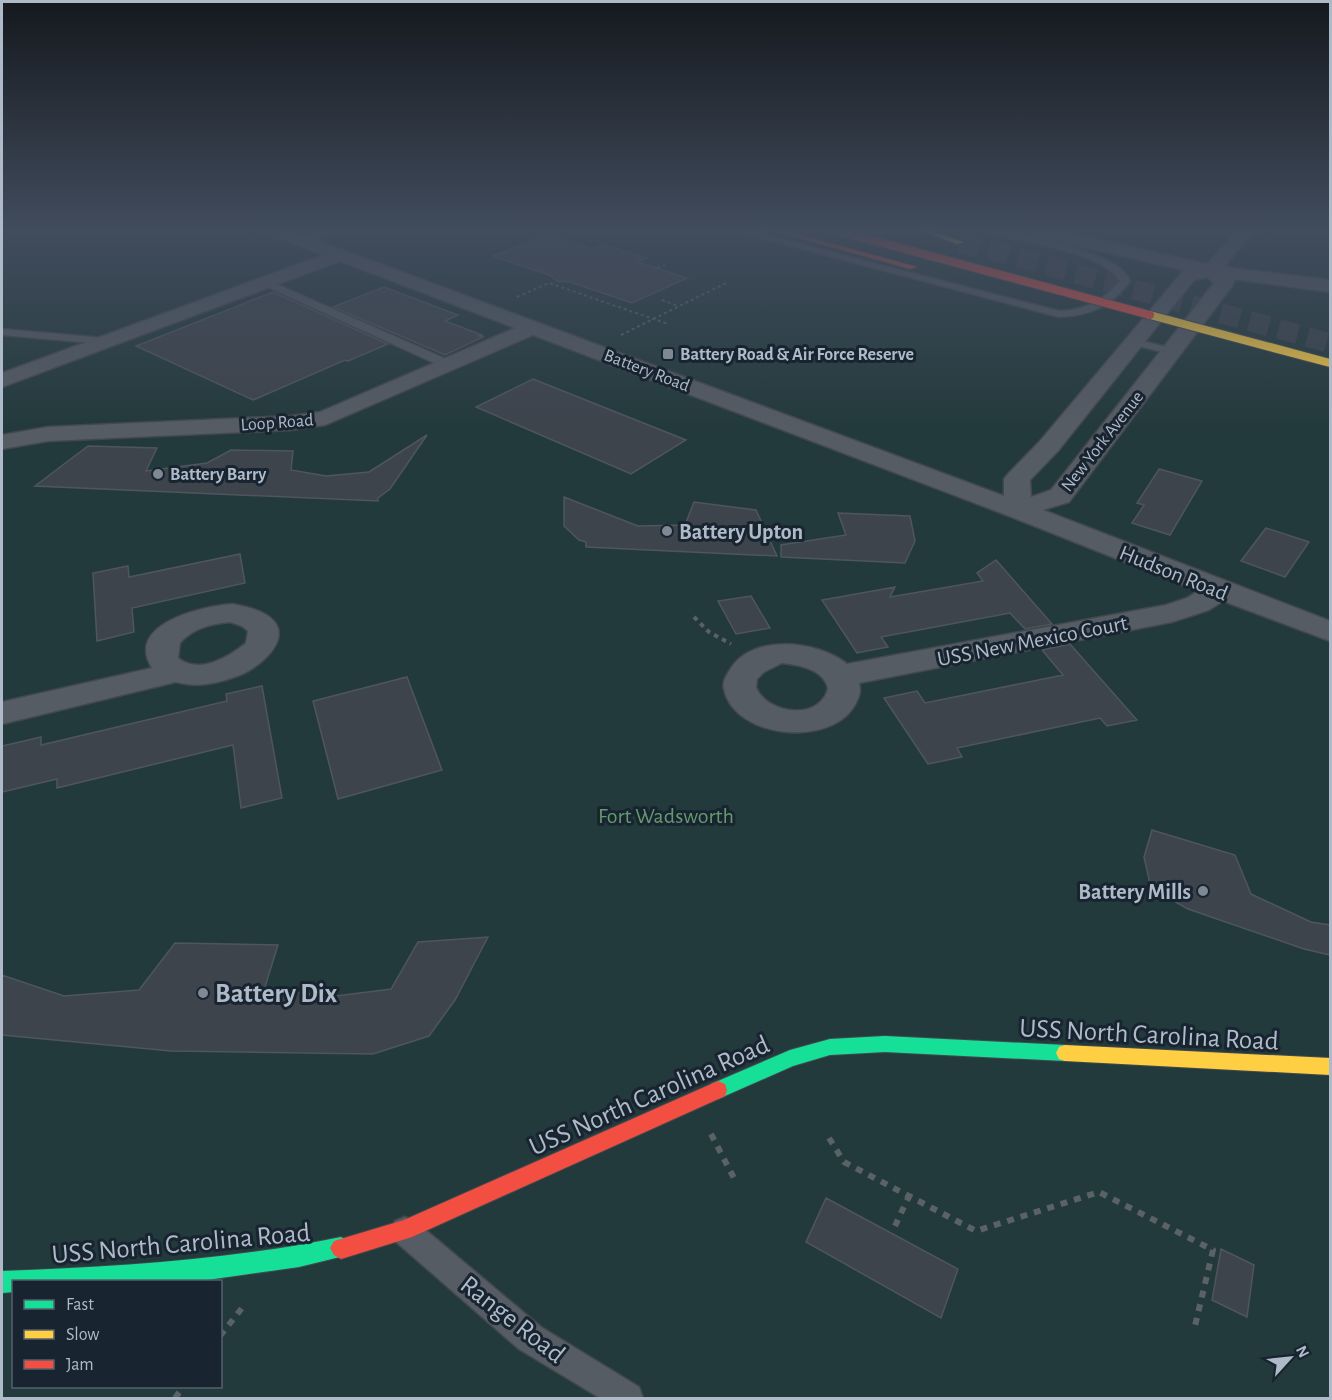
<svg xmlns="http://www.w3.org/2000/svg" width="1332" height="1400" font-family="'Alegreya Sans',sans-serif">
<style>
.green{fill:#233a3c;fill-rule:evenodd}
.building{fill:#3e444c;stroke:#4e555e;stroke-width:1.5}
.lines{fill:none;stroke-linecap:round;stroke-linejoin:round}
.highway-tunnel{stroke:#3b434c;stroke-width:20;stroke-dasharray:20 10;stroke-linecap:butt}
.lane-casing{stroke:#43484e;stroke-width:3}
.street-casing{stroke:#43484e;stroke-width:3}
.fast-casing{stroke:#43484e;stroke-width:2}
.slow-casing{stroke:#43484e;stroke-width:2}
.jam-casing{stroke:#43484e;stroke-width:2}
.path-far2{stroke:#5a6167;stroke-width:2;stroke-dasharray:3 3;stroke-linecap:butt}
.path-far1{stroke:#5a6167;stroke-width:4;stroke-dasharray:4.5 4.5;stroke-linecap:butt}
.path{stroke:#5a6167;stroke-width:6;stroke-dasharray:7 7;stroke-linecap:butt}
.lane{fill:#565c64;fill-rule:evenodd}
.street{fill:#565c64;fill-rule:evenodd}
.fast{fill:#16e098;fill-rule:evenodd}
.slow{fill:#ffcf43;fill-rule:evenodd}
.jam{fill:#f24e42;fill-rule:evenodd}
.slow-bridge-casing{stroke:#434a51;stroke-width:10;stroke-linecap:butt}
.jam-bridge-casing{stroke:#434a51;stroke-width:10;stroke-linecap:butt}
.slow-bridge{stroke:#ffcf43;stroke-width:8}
.jam-bridge{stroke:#f24e42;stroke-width:8}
.poi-dot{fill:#7f8995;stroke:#192431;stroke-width:2}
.labels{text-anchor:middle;stroke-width:6;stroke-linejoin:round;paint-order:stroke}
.far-poi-label{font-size:18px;font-weight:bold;fill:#afbac8;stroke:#192431;text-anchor:start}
.far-street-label{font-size:18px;fill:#afbac8;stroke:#192431}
.poi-label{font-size:22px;font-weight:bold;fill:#afbac8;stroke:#192431;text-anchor:start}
.street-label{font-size:22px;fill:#afbac8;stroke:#192431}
.park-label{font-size:22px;fill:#649b6d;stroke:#192431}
.near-poi-label{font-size:27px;font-weight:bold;fill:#afbac8;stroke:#192431;text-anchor:start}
.near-street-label{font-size:27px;fill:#afbac8;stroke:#192431}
</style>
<rect width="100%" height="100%" fill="#262e36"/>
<path class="green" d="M2,231H1330V1398H2ZM14,1282H220V1386H14Z"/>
<path class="building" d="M549,235L592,249L603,245L647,258L638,262L687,278L632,303L570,282L557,281L549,275L493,256Z
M384,287L458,315L445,321L482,335L479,336L483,337L445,355L333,307Z
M273,292L388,344L348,361L345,360L253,400L136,346Z
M533,379L686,440L631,474L476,407Z
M427,435L390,489L378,498V501L35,486L88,446L157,448L146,471L207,463L231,450L293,451L291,470L326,476L369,472Z
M1159,469L1202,481L1170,535L1132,523L1144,505L1137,503Z
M564,497L638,526L685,525L694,502L756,510L777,556L586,547V542L579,540L564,526Z
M838,513L910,516L915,541L905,563L781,557V545L846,535Z
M1266,528L1309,542L1285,577L1241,561Z
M240,554L245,583L132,608L134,632L97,641L93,573L128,566L129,577Z
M996,560L1052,624L1025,629L1010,613L881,637L888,647L857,653L822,600L895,587L890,597L983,581L977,573Z
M751,596L770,628L736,634L718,601Z
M1070,644L1137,720L1107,726L1100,718L957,748L962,757L928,764L884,698L917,691L925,703L1063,675L1042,650Z
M407,677L442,770L338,799L313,701Z
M262,686L282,798L241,808L233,745L57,788V779L2,792V746L41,737V745L227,701L226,694Z
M1152,830L1235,855L1251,894L1311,922L1330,925V955L1304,949L1188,909L1151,888L1144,857Z
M488,937L455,1000L429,1036L373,1054L171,1051L2,1035V975L64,996L139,990L175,943L278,945L265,987L328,997L391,989L418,942Z
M826,1198L958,1269L941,1318L806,1242Z
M1221,1249L1254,1265L1247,1317L1212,1300Z"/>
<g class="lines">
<path class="highway-tunnel" d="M960,242L1330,343"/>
<g class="lane-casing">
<path id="lane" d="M320,231H335L301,243L296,240Z
M734,231H750L1059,311C1085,310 1103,301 1120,281C1105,257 1047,246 1021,240C1011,238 997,237 989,231C1020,231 1099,250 1122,270C1126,273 1128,277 1130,281C1112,306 1090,316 1059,317Z
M265,279L453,362L455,365L453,368H445L261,284L260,282Z
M2,329L104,338L110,341L104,344L2,335Z
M1134,339L1175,349L1177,351L1171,354L1130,344V340Z
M405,1217L415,1221L541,1327L639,1387L643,1398H600L519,1349L395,1241L391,1231L395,1221Z"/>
</g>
<g class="street-casing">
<path id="street" d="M267,231H292L1004,496V479L1008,474L1040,441L1184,270L1030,235L1027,231H1059L1207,264L1236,231H1254L1224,267L1330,280V292L1233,279L1234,282L1232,286L1069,502L1043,510L1330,621V641L1223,601L1209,610L1172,622L859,683C862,692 858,700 853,708C827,747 734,738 724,689C722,681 727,675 731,668C754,633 819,641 847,664L1166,605L1187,598L1198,591L1009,516L533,335L325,425L290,430L48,441L2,449V435L48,427L290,416L320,412L515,328L340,261L2,387V373L323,255L270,235ZM1207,277L1214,283L1051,490L1031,497L1030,480L1058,451L1194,280ZM782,663C799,665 823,669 828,688C821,721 767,715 756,687L757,679L764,672Z
M232,604C242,606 254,608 263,613C300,632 263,666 240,675C219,683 198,688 176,682L2,724V702L152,668C124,624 203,606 232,604ZM230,622L242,626L248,631L246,643C229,657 199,675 178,658L180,643C193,628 211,624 230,622Z"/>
</g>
<g class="fast-casing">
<path id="fast" d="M885,1036L1065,1045L1071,1047L1074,1053L1071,1059L1065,1061L885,1052L830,1055L793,1066L718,1099L711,1096L709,1090L711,1084L790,1050L830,1039Z
M341,1237L348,1241L352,1248L348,1255L299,1267L193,1282H14V1292L2,1293V1271C116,1267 229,1260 341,1237Z"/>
</g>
<g class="slow-casing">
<path id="slow" d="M921,231H932L964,242L957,244Z
M1065,1045L1330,1058V1075L1065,1061L1059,1059L1056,1053L1059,1047Z"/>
</g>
<g class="jam-casing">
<path id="jam" d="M774,231H786L917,267L910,269Z
M718,1081L725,1084L727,1090L725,1096L412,1237L341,1259L334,1255L330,1248L334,1241L404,1220Z"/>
</g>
<path class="path-far2" d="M1164,231L1182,234
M657,268L666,264
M517,297L549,283L668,324
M662,300L678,306
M621,335L728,282"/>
<path class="path-far1" d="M694,617L709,632L731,644"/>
<path class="path" d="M711,1134L736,1182
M829,1138L844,1162L976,1231L1099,1192L1213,1250L1195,1326
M895,1226L909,1196
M220,1336L242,1308
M175,1398L184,1386"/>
<use href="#lane" class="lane"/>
<use href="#street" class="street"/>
<use href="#fast" class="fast"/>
<use href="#slow" class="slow"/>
<use href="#jam" class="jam"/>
<g class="slow-bridge-casing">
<path id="slow-bridge" d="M1150,315L1330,363"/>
</g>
<g class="jam-bridge-casing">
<path id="jam-bridge" d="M838,231L1150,315"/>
</g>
<use href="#slow-bridge" class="slow-bridge"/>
<use href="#jam-bridge" class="jam-bridge"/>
</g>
<linearGradient id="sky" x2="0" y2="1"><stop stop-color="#15191e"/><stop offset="0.54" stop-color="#414c5d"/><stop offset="1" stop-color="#414c5d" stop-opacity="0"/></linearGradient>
<rect width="1332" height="427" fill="url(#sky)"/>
<g class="poi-dot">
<rect x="662" y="348" width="12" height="12" rx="3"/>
<circle cx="158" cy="474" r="6"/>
<circle cx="667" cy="531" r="6"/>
<circle cx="1203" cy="891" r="6"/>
<circle cx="203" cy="993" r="6"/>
</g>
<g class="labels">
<g class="far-poi-label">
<text x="680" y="360">Battery Road &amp; Air Force Reserve</text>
<text x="170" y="480">Battery Barry</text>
</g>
<g class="far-street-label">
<text transform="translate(647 370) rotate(21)" y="6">Battery Road</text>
<text transform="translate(277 422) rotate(-4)" y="6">Loop Road</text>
<text transform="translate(1102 441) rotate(-52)" y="6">New York Avenue</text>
</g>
<g class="poi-label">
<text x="679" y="539">Battery Upton</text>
<text x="1191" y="899" text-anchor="end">Battery Mills</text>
</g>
<g class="street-label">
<text transform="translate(1174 572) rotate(22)" y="8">Hudson Road</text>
<text transform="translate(1032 640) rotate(-11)" y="8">USS New Mexico Court</text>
</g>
<g class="park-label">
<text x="666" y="823">Fort Wadsworth</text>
</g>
<g class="near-poi-label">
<text x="215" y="1002">Battery Dix</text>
</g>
<g class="near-street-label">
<text transform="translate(1149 1034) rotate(3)" y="9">USS North Carolina Road</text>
<text transform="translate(649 1095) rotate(-24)" y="9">USS North Carolina Road</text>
<text transform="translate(181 1243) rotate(-5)" y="9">USS North Carolina Road</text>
<text transform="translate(513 1319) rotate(38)" y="9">Range Road</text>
</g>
</g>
<rect width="1332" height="1400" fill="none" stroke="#afbac8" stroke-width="6"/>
<rect x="12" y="1280" width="210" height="108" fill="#192431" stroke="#55606d" stroke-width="1.5"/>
<rect x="24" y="1300" width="30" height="9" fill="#16e098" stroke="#55606d" stroke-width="1.5"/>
<text x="66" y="1310" font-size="18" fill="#afbac8">Fast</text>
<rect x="24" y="1330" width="30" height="9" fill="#ffcf43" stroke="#55606d" stroke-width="1.5"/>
<text x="66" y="1340" font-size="18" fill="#afbac8">Slow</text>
<rect x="24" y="1360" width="30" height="9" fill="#f24e42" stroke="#55606d" stroke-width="1.5"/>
<text x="66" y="1370" font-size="18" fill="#afbac8">Jam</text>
<g transform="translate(1290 1358) rotate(63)" stroke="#192431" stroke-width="4.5" paint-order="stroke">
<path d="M0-4.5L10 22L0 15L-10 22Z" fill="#afbac8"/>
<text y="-9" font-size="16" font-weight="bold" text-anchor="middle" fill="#afbac8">N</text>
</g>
</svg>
